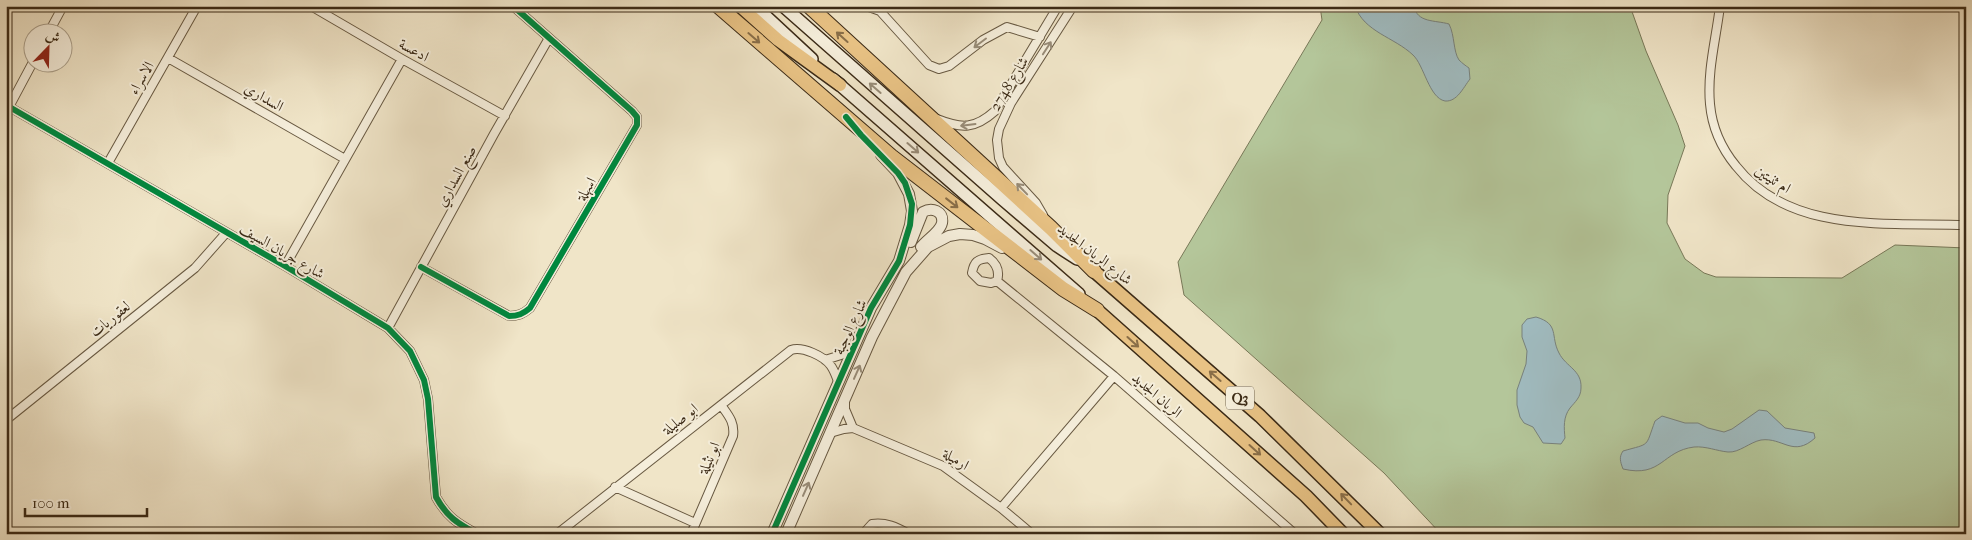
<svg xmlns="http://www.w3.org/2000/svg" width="1972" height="540" font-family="'IM FELL French Canon',Amiri,serif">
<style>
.green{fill:#b4c69a;stroke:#787858}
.water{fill:#a0bcc1;stroke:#78827d}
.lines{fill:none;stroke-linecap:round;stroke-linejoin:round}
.minor-casing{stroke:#685942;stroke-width:10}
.tertiary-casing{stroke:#685942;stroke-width:12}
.secondary-casing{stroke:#3b2a16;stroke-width:14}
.primary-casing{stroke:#3b2a16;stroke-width:15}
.trunk-casing{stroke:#3b2a16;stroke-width:15}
.motorway-casing{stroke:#3b2a16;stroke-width:16}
.minor{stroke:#f5eedb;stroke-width:8}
.tertiary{stroke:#f5eedb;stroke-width:10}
.secondary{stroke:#f5eedb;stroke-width:11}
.primary{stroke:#e8c284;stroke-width:12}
.trunk{stroke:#e8c284;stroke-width:12}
.motorway{stroke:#e8c284;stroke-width:14}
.cycleway-casing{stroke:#f5eedb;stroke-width:9}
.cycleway{stroke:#00873e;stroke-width:6}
.oneway{stroke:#896e48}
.oneway2{stroke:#988c78}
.labels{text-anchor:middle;stroke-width:4;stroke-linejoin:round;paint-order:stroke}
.shield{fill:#f5eedb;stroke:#736551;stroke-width:1}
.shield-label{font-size:14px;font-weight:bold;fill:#3b2a16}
.street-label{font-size:15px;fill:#3b2a16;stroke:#f5eedb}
</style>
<rect width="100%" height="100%" fill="#f0e5c8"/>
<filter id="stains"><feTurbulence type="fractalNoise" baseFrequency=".004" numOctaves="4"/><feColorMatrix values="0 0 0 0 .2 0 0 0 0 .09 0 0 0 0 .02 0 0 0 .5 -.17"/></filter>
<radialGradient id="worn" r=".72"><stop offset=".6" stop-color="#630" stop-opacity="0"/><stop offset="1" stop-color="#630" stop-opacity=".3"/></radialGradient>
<path class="green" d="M1320,6H1630L1646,51L1678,125L1685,146L1668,195L1667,223L1685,259L1704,273L1716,277L1842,278L1895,245L1966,248V534H1441L1384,473L1184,295L1178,262L1322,20Z"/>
<path class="water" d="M1355,6H1414C1417,23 1435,20 1449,24C1455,36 1453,51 1459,60C1462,63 1466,66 1469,68L1470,79C1463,88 1457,102 1445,101C1429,98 1424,65 1413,55C1394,37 1364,32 1355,6Z
M1536,317C1560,324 1550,336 1559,353C1566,367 1582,370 1581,388C1581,397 1575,402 1570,408C1563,417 1564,428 1565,438L1561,444L1543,443L1533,427L1524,423L1520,417L1517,405V390L1526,364L1527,351L1522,337V325L1527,319Z
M1759,410L1767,411L1785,428L1814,433L1815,438C1793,458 1783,437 1761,440C1750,442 1739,453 1728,452C1717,451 1706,446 1694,447C1662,451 1662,478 1623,469C1620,461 1619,457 1623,451C1651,443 1645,448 1655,421L1662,416L1685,423H1698L1708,428L1724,432L1732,429Z"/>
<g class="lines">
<g class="minor-casing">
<path id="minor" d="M311,6L402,59L505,116
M866,6L880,11
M878,6L880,11L929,65L939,69L949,66L983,40L1007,27L1040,37
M1720,6C1716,39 1707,71 1710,104C1712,127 1722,149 1736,166C1790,235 1888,222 1966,225
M49,32L63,6
M168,58L345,159
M6,105L285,266L388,328L410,351L424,380L428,399L436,497C447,517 457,523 477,534
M9,107L33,62
M937,119C962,129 975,129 995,111L1058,6
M108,163L197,6
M1043,215L1036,203L1003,167L999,158L997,140L999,129L1011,103L1073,6
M989,258C997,264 1000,271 997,281L991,283L980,281L972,273C974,262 977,259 989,258Z
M285,266L402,59
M421,267L509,316C518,316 523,314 530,308L637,125V117L632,111L513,6
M997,281L1114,376L1295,534
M388,328L494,134L549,38
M825,360L841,355L854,346
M845,402V409L853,428
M6,420L195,268L226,233
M830,433L844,429L853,428L943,466L1001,508L1032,534
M615,487L695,523
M1001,508L1114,376
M557,534L791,350C802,346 824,356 831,366C834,370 836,376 838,381
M691,534L733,436C735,422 728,415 721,405
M863,534L872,524C886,522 896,527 909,534"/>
</g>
<g class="tertiary-casing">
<path id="tertiary" d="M911,242L923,212C932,207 944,211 942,223C940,232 926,240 921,247
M772,534L871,308L899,261L910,225L912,211L909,194L898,173L881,155
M786,534L872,337L906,272L928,247L949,236L960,234L973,235L985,239L1002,248"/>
</g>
<g class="secondary-casing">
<path id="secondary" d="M755,6L812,59
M783,6L1002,199L1057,246L1077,259
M833,79L1079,294"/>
</g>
<g class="primary-casing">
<path id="primary" d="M740,6L778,40L840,85"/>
</g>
<g class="trunk-casing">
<path id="trunk" d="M1094,271L1260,416L1380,534
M1097,310L1306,496L1343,534"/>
</g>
<g class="motorway-casing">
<path id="motorway" d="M718,6L891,156L1063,289L1097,310
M809,6L1051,228L1094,271"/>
</g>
<use href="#minor" class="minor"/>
<use href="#tertiary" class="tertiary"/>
<use href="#secondary" class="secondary"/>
<use href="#primary" class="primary"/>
<use href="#trunk" class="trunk"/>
<use href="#motorway" class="motorway"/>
<g class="cycleway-casing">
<path id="cycleway" d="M6,105L285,266L388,328L410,351L424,380L428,399L436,497C447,517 457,523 477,534
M421,267L509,316C518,316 523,314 530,308L637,125V117L632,111L513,6
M772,534L871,308L899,261L910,225L912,204L905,183L898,173L861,135L846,117"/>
</g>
<use href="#cycleway" class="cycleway"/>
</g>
<defs><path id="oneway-shaft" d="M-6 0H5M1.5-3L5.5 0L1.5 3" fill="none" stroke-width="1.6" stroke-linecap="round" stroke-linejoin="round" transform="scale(1.25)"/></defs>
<g class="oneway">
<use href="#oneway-shaft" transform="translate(842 37) rotate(-138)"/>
<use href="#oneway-shaft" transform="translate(754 38) rotate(41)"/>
<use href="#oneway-shaft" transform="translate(952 203) rotate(38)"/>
<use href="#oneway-shaft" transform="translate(1133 342) rotate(42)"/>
<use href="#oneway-shaft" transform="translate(1215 376) rotate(-139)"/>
<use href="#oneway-shaft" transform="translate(1255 450) rotate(42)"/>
<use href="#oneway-shaft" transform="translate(1346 499) rotate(-134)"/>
</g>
<g class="oneway2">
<use href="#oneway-shaft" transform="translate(980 43) rotate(143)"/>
<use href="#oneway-shaft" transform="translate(1047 48) rotate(-57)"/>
<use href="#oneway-shaft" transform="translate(875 88) rotate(-139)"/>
<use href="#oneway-shaft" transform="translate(968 125) rotate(173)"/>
<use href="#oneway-shaft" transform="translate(913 148) rotate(41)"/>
<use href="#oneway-shaft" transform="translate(1022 189) rotate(-134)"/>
<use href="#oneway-shaft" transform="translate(1036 255) rotate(41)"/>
<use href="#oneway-shaft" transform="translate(857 372) rotate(-66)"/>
<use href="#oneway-shaft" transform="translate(806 489) rotate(-66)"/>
</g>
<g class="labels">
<rect class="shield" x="1226" y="386.5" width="28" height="23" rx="4"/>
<g class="shield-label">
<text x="1240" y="403">Q3</text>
</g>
<g class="street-label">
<text transform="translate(414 50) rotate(29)" y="5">ادعسة</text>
<text transform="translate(141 78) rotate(-60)" y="5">الاسراء</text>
<text transform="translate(1009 84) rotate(-59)" y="5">شارع 2748</text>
<text transform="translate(264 97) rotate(30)" y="5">السداري</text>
<text transform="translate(456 176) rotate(-61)" y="5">صنع السداري</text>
<text transform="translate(1773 179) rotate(33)" y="5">ام ثنيتين</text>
<text transform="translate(586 189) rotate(-60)" y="5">اسهلة</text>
<text transform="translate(282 251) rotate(30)" y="5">شارع جريان السيف</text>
<text transform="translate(1095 254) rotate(38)" y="5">شارع الريان الجديد</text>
<text transform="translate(110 319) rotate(-39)" y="5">لعقوريات</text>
<text transform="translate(850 327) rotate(-65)" y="5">شارع الوجبة</text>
<text transform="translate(1157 395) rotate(41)" y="5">الريان الجديد</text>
<text transform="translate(680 419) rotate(-38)" y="5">ابو صليلة</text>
<text transform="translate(709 458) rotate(-67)" y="5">ابو نثيلة</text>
<text transform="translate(956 459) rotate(32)" y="5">ارميلة</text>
</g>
</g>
<rect width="1972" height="540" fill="none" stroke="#f0e5c8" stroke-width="25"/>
<rect x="8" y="8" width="1957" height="525" fill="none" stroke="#3b2a16" stroke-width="2.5"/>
<rect x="12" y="12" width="1947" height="515" fill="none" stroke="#3b2a16"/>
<g transform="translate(48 48) rotate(23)"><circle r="24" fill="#f5eedb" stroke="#aba08c"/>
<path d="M0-4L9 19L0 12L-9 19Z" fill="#8f2418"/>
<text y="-8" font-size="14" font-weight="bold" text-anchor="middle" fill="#3b2a16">ش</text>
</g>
<path d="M25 508v8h122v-8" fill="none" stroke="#3b2a16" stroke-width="2.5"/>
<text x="32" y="508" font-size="15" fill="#3b2a16" stroke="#f5eedb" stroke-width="4" paint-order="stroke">100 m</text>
<rect width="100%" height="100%" filter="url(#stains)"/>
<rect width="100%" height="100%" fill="url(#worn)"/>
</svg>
